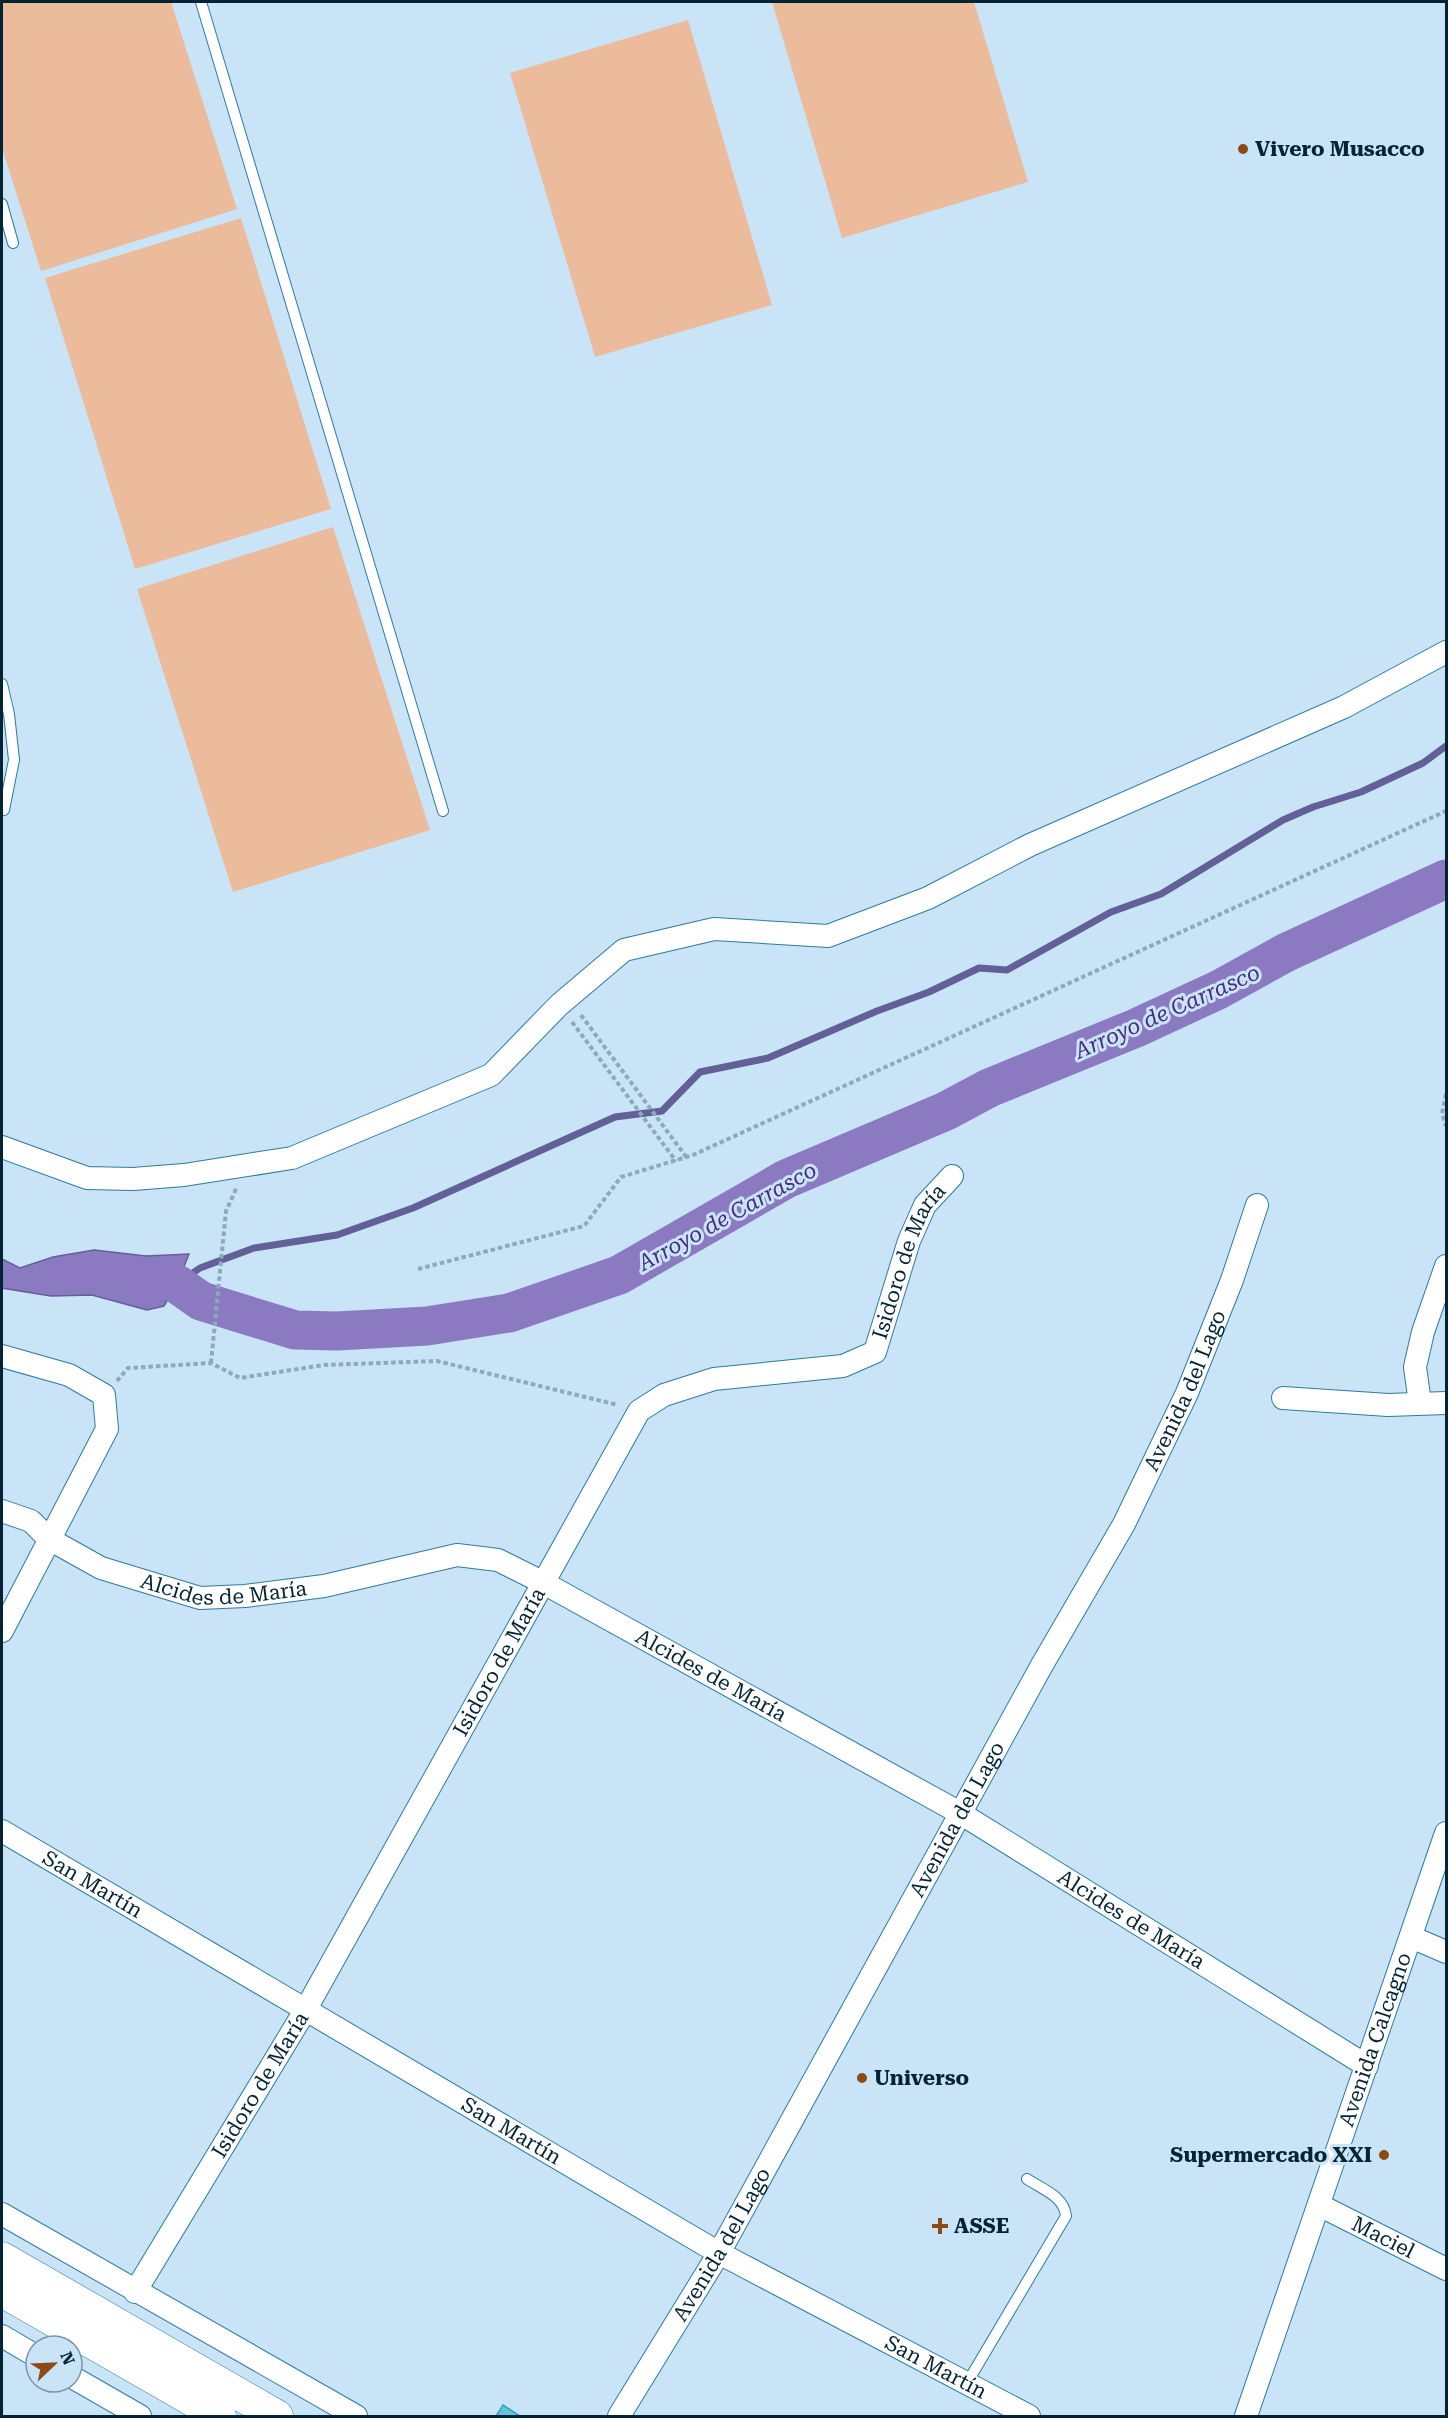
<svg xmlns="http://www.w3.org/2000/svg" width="1448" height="2418" font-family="'Roboto Serif',serif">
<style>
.green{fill:#ecbb9c}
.water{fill:#8b7ac1;stroke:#626097;stroke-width:1.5}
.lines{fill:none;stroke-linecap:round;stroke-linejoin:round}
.stream{stroke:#626097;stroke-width:7}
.river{stroke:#8b7ac1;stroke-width:39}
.building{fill:#63c4da;stroke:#3ca0b6;stroke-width:1.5}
.lane-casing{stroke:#2d7ba2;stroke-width:12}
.street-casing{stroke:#2d7ba2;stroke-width:24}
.secondary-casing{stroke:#2d7ba2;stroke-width:33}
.path{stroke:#8caabb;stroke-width:4;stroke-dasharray:4.5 3;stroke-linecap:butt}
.lane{stroke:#fff;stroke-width:10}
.street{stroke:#fff;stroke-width:22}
.secondary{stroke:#fff;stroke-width:32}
.poi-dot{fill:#8c4b16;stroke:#c8e4f6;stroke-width:2}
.labels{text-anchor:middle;stroke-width:6;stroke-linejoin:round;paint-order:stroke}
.poi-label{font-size:21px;font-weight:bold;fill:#032434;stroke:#c8e4f6;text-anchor:start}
.street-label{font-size:21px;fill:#032434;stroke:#c8e4f6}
.water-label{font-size:22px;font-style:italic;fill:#482c81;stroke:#c8e4f6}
</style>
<rect width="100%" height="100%" fill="#c8e4f6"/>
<path class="green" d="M2,2H171L237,209L41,271L2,148Z
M772,2H974L1028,182L842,238Z
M688,20L772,305L595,357L510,73Z
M241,218L331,509L135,569L45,278Z
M333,527L430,830L233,892L137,589Z"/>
<path class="water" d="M94,1250L146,1256L189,1254L177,1284L164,1306L147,1310L92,1295L51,1296L2,1288V1259L20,1268L53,1257Z"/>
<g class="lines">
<path class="stream" d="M177,1284L200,1268L254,1248L337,1235L413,1208L615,1117L662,1111L700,1072L768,1058L877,1011L929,992L979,968L1007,970L1111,912L1161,894L1283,820L1313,807L1361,792L1423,763L1446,746"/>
<path class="river" d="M125,1275L165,1279L177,1284L201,1301L295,1330L337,1331L427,1326L509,1313L619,1275L786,1179L946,1111L989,1088L1136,1028L1218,990L1287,952L1446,879"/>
</g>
<path class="building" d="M503,2405L520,2416H496Z"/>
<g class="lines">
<g class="lane-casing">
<path id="lane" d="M201,2L443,811
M2,204L13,243
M2,684L9,714L14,760L4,810
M967,2383L1066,2216C1064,2196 1042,2189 1027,2179"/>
</g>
<g class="street-casing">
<g id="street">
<path d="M2,1147L87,1178L133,1179L184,1175L292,1158L491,1075L559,1005L624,950L714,929L828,936L928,898L1030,845L1344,707L1446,652"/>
<path d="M2,1356L69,1375L104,1395L107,1429L2,1631"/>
<path d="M1283,1398L1388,1405L1446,1403"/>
<path d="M1420,1403L1415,1367L1423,1332L1446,1266"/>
<path id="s1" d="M2,1511L31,1521L49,1539L101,1568L200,1598L245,1596L324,1586L457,1555L498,1560L542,1582L960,1813L1367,2066"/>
<path id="s2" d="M2,1831L719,2253L1029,2416"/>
<path d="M1411,1937L1446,1952"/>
<path id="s3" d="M1319,2205L1446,2269"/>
<path d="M2,2214L356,2416"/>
<path id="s4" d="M135,2292L306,2009L639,1411L664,1395L714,1379L843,1366L875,1352L909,1241L925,1205L952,1176"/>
<path d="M2,2336L36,2356"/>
<path d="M72,2377L140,2416"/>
<path id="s5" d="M619,2416L719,2253L1042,1665L1124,1524L1187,1393L1232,1280L1257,1205"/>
<path id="s6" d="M1246,2416L1446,1833"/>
</g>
</g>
<g class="secondary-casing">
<path id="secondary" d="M2,2258L277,2416
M2,2291L220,2416"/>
</g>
<path class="path" d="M581,1015L687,1158
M572,1022L676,1161
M1446,1094L1442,1114L1446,1126
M418,1269L584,1226L621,1177L693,1155L1446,811
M211,1363L226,1211L237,1187
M117,1381L128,1368L211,1363L240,1378L324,1365L437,1361L618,1405"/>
<use href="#lane" class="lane"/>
<use href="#street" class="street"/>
<use href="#secondary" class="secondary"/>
</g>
<g class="poi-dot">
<circle cx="1243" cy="149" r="6"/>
<circle cx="862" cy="2078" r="6"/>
<circle cx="1384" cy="2155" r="6"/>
<path d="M937 2217h6v6h6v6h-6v6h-6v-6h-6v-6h6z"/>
</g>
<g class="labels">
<g class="poi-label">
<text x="1255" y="156">Vivero Musacco</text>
<text x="874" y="2085">Universo</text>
<text x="1372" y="2162" text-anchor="end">Supermercado XXI</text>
<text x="954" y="2233">ASSE</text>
</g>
<g class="street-label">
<text dy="7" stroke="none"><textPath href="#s4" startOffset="1359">Isidoro de María</textPath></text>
<text dy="7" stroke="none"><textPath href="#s5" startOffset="1172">Avenida del Lago</textPath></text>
<text dy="7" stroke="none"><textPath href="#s1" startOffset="242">Alcides de María</textPath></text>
<text dy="7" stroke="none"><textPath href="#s4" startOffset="728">Isidoro de María</textPath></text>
<text dy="7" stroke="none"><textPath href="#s1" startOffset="764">Alcides de María</textPath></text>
<text dy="7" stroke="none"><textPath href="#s5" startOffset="686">Avenida del Lago</textPath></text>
<text dy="7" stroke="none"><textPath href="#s2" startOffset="105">San Martín</textPath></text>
<text dy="7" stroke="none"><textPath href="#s1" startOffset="1250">Alcides de María</textPath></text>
<text dy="7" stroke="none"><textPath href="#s6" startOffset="398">Avenida Calcagno</textPath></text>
<text dy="7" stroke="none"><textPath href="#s4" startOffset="242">Isidoro de María</textPath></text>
<text dy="7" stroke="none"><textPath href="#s2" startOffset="591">San Martín</textPath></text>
<text dy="7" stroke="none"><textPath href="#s3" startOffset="72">Maciel</textPath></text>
<text dy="7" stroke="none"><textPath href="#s5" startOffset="200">Avenida del Lago</textPath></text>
<text dy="7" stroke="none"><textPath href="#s2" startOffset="1077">San Martín</textPath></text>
</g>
<g class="water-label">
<text transform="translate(1167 1011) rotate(-24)" y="8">Arroyo de Carrasco</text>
<text transform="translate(727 1216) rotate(-29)" y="8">Arroyo de Carrasco</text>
</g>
</g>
<rect width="1448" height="2418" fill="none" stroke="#032434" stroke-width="6"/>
<g transform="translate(54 2364) rotate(67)"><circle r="28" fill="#c8e4f6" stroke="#7997a8" stroke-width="1.5"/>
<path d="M0-4.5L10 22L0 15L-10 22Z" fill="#8c4b16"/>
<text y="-9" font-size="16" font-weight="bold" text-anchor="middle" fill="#032434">N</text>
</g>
</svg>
